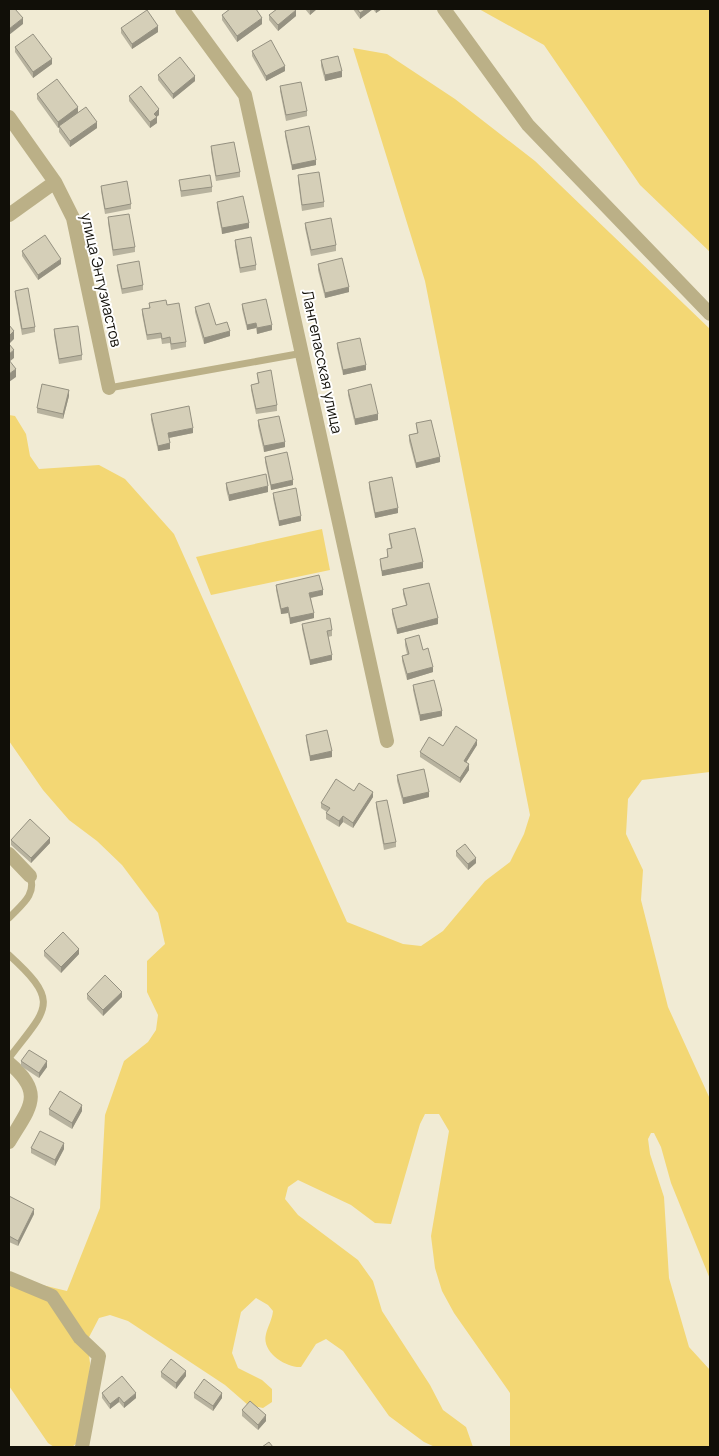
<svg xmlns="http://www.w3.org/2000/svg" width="719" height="1456" font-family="Manrope,sans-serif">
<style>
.green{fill:#f3d774}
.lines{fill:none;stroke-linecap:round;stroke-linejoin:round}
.lane{stroke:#bbb087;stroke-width:7}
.street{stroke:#bbb087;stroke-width:14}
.wall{fill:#b7b29e}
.shaded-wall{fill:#959181}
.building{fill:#d5cfb8;stroke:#959181}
.labels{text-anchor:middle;stroke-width:4;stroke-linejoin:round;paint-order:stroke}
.street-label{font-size:15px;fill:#110f08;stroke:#fff}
</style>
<rect width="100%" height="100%" fill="#f1ebd4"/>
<path class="green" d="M479,9H710V252L640,185L544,45Z
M353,48L387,54L455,99L535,161L710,329V772L642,780L628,799L626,834L643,870L641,900L668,1007L710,1099V1279L671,1183L661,1147L654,1133H651L648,1139L650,1154L664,1197L669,1278L689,1347L710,1370V1447H510V1393L454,1313L442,1291L435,1268L431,1236L449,1131L439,1114H425L420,1124L391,1224L375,1223L351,1205L298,1180L288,1187L285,1199L298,1215L358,1260L373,1281L382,1311L430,1385L443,1410L466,1427L473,1447H435L424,1442L389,1416L343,1351L326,1339L316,1344L301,1367C286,1368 261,1352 266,1334C268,1326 272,1320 273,1311L268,1305L256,1298L241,1312L232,1353L238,1368L262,1380L272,1389V1402L263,1408L248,1405L225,1385L128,1321L110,1315L99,1318L87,1341L90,1363L87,1425L82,1439L72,1447H54L48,1443L9,1386V1277L67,1291L100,1208L105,1115L124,1061L148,1042L156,1030L158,1015L147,992V961L165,944L158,913L122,865L97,841L69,820L43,790L9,741V415L15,416L26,434L30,456L39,469L99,465L125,479L174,534L347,922L403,944L421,946L443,931L485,881L510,862L524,834L530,815L425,281Z
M322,529L330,570L211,595L196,557Z"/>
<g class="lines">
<path class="lane" d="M109,388L303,353
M9,918C21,905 37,895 30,876
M9,955C62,1003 47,1008 9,1058"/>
<path class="street" d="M182,9L245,95L387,741
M444,9L528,125L710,314
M9,117L55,182L73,218L109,388
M9,215L55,182
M9,854L30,876
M9,1063C46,1094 29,1108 9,1142
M9,1278L52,1296L80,1338L99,1356L82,1447"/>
</g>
<path class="wall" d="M305,9H317L310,15Z
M353,9H382L376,13L373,9L360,19Z
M222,15L262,24L237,42L222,20Z
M269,15L296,16L278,31L269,20Z
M121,28L158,32L132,49L121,33Z
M15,47L52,64L33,78L15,52Z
M252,51L285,71L266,81L252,56Z
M321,60L342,77L325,81L321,66Z
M158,75L195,81L173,99L158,80Z
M280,86L307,111V116L286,121L280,91Z
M37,94L78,113L97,128L70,147L59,132V127L58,128L37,99Z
M129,96L159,115L156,117L157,123L150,128L129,101Z
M285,131L316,165L292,170L285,136Z
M211,146L240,172V177L216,181L211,152Z
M298,175L324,202V207L302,211L298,181Z
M179,180L212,187V192L181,197Z
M101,186L131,204V209L105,214L101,191Z
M217,202L249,228L222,234L217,207Z
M108,217L135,247V252L113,256L108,223Z
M305,223L336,245V251L311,256L305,228Z
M235,240L256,265V270L240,273L235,246Z
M22,251L61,264L38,280L22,256Z
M318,264L349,292L325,298L318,270Z
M117,265L143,285V290L122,294L117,270Z
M15,291L35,327V332L22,335L15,296Z
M149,303L167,305L186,342V347L171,350L170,343L162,344L161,338L147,340L142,314V309L149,308Z
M242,304L272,330L257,334L256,328L247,330L242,309Z
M195,307L216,325L230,336L204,344L195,312Z
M54,329L82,355V360L59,364L54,335Z
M337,343L366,370L343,375L337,348Z
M257,373L277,405V411L256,414L251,390V385L258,383Z
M348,390L378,420L355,425L348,395Z
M69,396L63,419L37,413V408Z
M151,414L193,433L169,438L170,449L158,451L151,420Z
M258,420L285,447L264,452L258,426Z
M416,423L440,462L416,468L409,441V435L417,433Z
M265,457L293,485L271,490L265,462Z
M369,482L398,513L375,518L369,488Z
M226,483L268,492L229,501L226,489Z
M273,493L301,521L279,526L273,498Z
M389,534L423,568L382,576L380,564V559L387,557V549L391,548L389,539Z
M276,585L323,595L311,598L314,618L290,624L288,613L281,614L276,590Z
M403,589L438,624L397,634L392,614V609L406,605L403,594Z
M302,624L332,630V636L328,637L332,660L310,665L302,629Z
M405,639L423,650L433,672L407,680L402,661V656L407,654L405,645Z
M413,685L442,716L420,721L413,690Z
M306,735L332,757L310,761L306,740Z
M477,745L466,762L469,770L460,783L420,757V752L443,746Z
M397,775L429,797L403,804L397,781Z
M354,791L373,797L353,828L343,822L339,827L326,819V813L327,812L321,808V803Z
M376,802L396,842V847L384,850L376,807Z
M11,840L50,843L31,863L11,845Z
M456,851L476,863L468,870L456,856Z
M44,951L79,954L61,973L44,956Z
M87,994L122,997L103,1016L87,999Z
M21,1061L47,1067L39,1078L21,1066Z
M49,1109L82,1111L72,1129L49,1115Z
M31,1148L64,1149L55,1166L31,1153Z
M9,1196L34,1214L18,1246L9,1242Z
M161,1372L186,1376L176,1389L161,1377Z
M102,1393L136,1398L124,1408L119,1402L110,1409L102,1398Z
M194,1393L222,1398L213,1411L194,1398Z
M242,1410L266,1421L258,1430L242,1416Z"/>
<path class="shaded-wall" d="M310,9H317L310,15Z
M366,9H373L360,19V13Z
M376,9H382L376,13Z
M296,10V16L278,31V25Z
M23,18V24L9,35V29Z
M262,18V24L237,42V36Z
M158,26V32L132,49V44Z
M52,59V64L33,78V72Z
M285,66V71L266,81V76Z
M342,71V77L325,81V75Z
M195,76V81L173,99V94Z
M78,107V113L58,128V122Z
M159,109V115L154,119V114Z
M157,117V123L150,128V122Z
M97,122V128L70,147V141Z
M316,160V165L292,170V165Z
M249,223V228L222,234V228Z
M61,259V264L38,280V275Z
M349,287V292L325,298V293Z
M256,323V328L247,330V325Z
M272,325V330L257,334V328Z
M14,331V339L9,344V336Z
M230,331V336L204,344V338Z
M14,350V358L9,362V354Z
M366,365V370L343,375V370Z
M16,369V377L9,382V374Z
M69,390V396L63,419V414Z
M378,414V420L355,425V419Z
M193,428V433L168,438V433Z
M285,442V447L264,452V446Z
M170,443V449L158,451V446Z
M440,457V462L416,468V463Z
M293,480V485L271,490V485Z
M268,486V492L229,501V495Z
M398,508V513L375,518V513Z
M301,516V521L279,526V521Z
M423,562V568L382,576V571Z
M323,590V595L309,598V593Z
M288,607V613L281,614V609Z
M314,613V618L290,624V618Z
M438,618V624L397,634V629Z
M332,655V660L310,665V660Z
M433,667V672L407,680V674Z
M442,711V716L420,721V715Z
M477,740V745L464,766V761Z
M332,751V757L310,761V756Z
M469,764V770L460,783V778Z
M373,792V797L353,828V823Z
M429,792V797L403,804V798Z
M343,816V822L339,827V821Z
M50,838V843L31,863V858Z
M476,858V863L468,870V864Z
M79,949V954L61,973V967Z
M122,992V997L103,1016V1010Z
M47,1061V1067L39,1078V1073Z
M82,1105V1111L72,1129V1123Z
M64,1143V1149L55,1166V1160Z
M34,1209V1214L18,1246V1241Z
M186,1371V1376L176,1389V1383Z
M136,1393V1398L124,1408V1403Z
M222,1393V1398L213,1411V1406Z
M119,1397V1402L110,1409V1404Z
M266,1415V1421L258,1430V1425Z"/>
<path class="building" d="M9,9H15L23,18L9,29Z
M230,9H256L262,18L237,36L222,15Z
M277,9H295L296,10L278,25L269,15Z
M357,9H366L360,13Z
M147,10L158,26L132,44L121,28Z
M33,34L52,59L33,72L15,47Z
M271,40L285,66L266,76L252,51Z
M338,56L342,71L325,75L321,60Z
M180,57L195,76L173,94L158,75Z
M57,79L78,107L58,122L37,94Z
M301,82L307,111L286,115L280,86Z
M141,86L159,109L154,114L157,117L150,122L129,96Z
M86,107L97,122L70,141L59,126Z
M309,126L316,160L292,165L285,131Z
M234,142L240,172L216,176L211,146Z
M319,172L324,202L302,205L298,175Z
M210,175L212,187L181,191L179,180Z
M127,181L131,204L105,209L101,186Z
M243,196L249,223L222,228L217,202Z
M129,214L135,247L113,250L108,217Z
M331,218L336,245L311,250L305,223Z
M45,235L61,259L38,275L22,251Z
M251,237L256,265L240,268L235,240Z
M342,258L349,287L325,293L318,264Z
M139,261L143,285L122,289L117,265Z
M28,288L35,327L22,329L15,291Z
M266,299L272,325L257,328L256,323L247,325L242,304Z
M166,300L167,305L179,303L186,342L171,344L170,337L162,339L161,333L147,335L142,309L150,308L149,303Z
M209,303L216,325L227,322L230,331L204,338L195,307Z
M9,325L14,331L9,336Z
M78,326L82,355L59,359L54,329Z
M360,338L366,365L343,370L337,343Z
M9,344L14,350L9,354Z
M9,360L16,369L9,374Z
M271,370L277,405L256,409L251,385L259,383L257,373Z
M42,384L69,390L63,414L37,408Z
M371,384L378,414L355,419L348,390Z
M189,406L193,428L168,433L170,443L158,446L151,414Z
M279,416L285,442L264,446L258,420Z
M431,420L440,457L416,463L409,435L418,433L416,423Z
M287,452L293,480L271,485L265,457Z
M266,474L268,486L229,495L226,483Z
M392,477L398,508L375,513L369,482Z
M296,488L301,516L279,521L273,493Z
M415,528L423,562L382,571L380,559L388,557L387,549L392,548L389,534Z
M319,575L323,590L309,593L314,613L290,618L288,607L281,609L276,585Z
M429,583L438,618L397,629L392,609L407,605L403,589Z
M330,618L332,630L327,631L332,655L310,660L302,624Z
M419,635L423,650L428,648L433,667L407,674L402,656L409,654L405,639Z
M434,680L442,711L420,715L413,685Z
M456,726L477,740L464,761L469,764L460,778L420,752L429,737L443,746Z
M327,730L332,751L310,756L306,735Z
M424,769L429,792L403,798L397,775Z
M336,779L354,791L359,783L373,792L353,823L343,816L339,821L326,813L330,808L321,803Z
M387,800L396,842L384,844L376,802Z
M30,819L50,838L31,858L11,840Z
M465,844L476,858L468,864L456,851Z
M63,932L79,949L61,967L44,951Z
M105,975L122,992L103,1010L87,994Z
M29,1050L47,1061L39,1073L21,1061Z
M60,1091L82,1105L72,1123L49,1109Z
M40,1131L64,1143L55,1160L31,1148Z
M9,1196L34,1209L18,1241L9,1236Z
M171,1359L186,1371L176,1383L161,1372Z
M122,1376L136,1393L124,1403L119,1397L110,1404L102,1393Z
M204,1379L222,1393L213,1406L194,1393Z
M250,1401L266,1415L258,1425L242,1410Z
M269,1442L273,1447H262Z"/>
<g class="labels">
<g class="street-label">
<text transform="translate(101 280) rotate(77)" y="5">улица Энтузиастов</text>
<text transform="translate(322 362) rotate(78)" y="5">Лангепасская улица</text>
</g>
</g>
<rect width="719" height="1456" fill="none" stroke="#110f08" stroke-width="20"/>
</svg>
